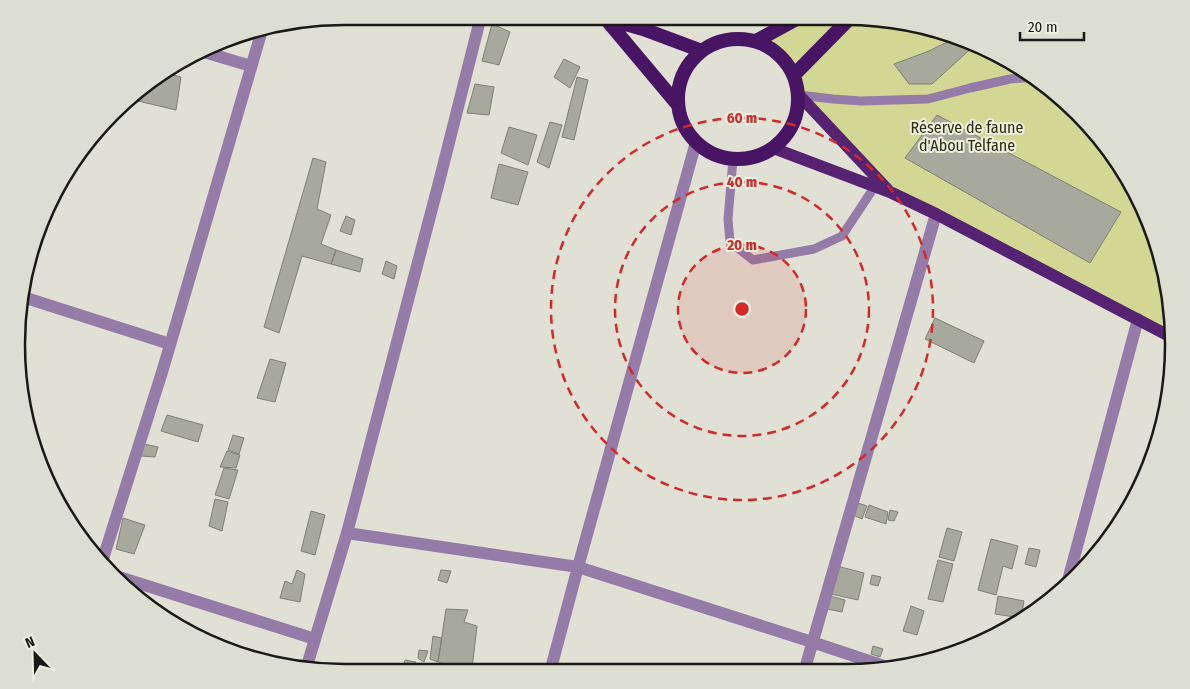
<svg xmlns="http://www.w3.org/2000/svg" width="1190" height="689" font-family="'Fira Sans Condensed',sans-serif">
<style>
.green{fill:#d3d794}
.building{fill:#a7a99c;stroke:#7f8074}
.lines{fill:none;stroke-linecap:round;stroke-linejoin:round}
.service{stroke:#957ba7;stroke-width:9}
.minor{stroke:#957ba7;stroke-width:12}
.primary{stroke:#562373;stroke-width:12}
.trunk{stroke:#481564;stroke-width:14}
.ring{fill:none;stroke:#d62828;stroke-width:2.5;stroke-dasharray:9 6}
.labels{text-anchor:middle;stroke-width:4;stroke-linejoin:round;paint-order:stroke}
.park-label{font-size:16px;fill:#2d2e0c;stroke:#edefe1}
.rim{fill:none;stroke:#191a15;stroke-width:2.5}
.centre{fill:#d62828;stroke:#edefe1;stroke-width:2.5}
.ring-label{font-size:15px;text-anchor:middle;font-weight:bold;fill:#d62828;stroke:#edefe1;stroke-width:4;stroke-linejoin:round;paint-order:stroke}
</style>
<rect width="100%" height="100%" fill="#e0e1d4"/>
<path class="green" d="M800,17H867L951,34L1028,71L1077,112L1118,162L1149,219L1167,280L1173,338L892,193L799,95C797,89 797,81 794,75C787,57 773,48 756,41Z"/>
<path class="building" d="M492,24L510,32L499,65L482,61Z
M950,34L975,45L932,84H909L894,64L929,51L949,41Z
M564,59L580,67L570,88L554,77Z
M165,73L181,77L176,110L138,101L142,87L145,84Z
M577,77L588,80L574,140L562,137Z
M475,84L494,87L489,115L467,113Z
M937,115L1121,212L1090,263L905,158Z
M550,122L562,125L549,168L537,162Z
M509,127L537,135L528,165L501,153Z
M313,158L326,162L317,209L331,215L321,244L336,250L331,264L302,256L279,333L264,327Z
M499,164L528,172L518,205L491,198Z
M346,216L355,220L351,235L340,231Z
M336,250L363,259L360,272L331,264Z
M386,261L397,266L394,279L382,274Z
M935,318L984,341L974,363L925,339Z
M270,359L286,363L275,402L257,398Z
M167,415L203,425L198,442L161,431Z
M233,435L244,438L239,454L228,450Z
M144,444L158,447L155,457L141,456Z
M227,451L240,455L236,468L220,467Z
M224,468L238,470L229,499L215,495Z
M215,499L228,502L222,531L209,526Z
M855,502L867,506L862,519L851,514Z
M869,505L888,512L886,524L865,517Z
M890,510L898,512L894,521L888,520Z
M311,511L325,515L315,555L301,551Z
M123,518L145,525L134,554L116,549Z
M947,528L962,532L954,561L939,557Z
M991,539L1018,546L1012,569L1003,566L996,595L978,590Z
M1029,548L1040,550L1036,567L1025,564Z
M938,560L953,564L943,602L928,599Z
M837,566L864,573L858,600L831,594Z
M297,570L305,574L300,602L280,598L285,581L292,584Z
M441,570L451,571L447,583L438,580Z
M872,575L881,577L878,586L870,584Z
M830,596L845,600L842,612L827,609Z
M998,596L1024,601L1021,618L995,614Z
M911,606L924,611L917,635L903,631Z
M446,609L468,610L464,622L477,626L472,669L438,662Z
M433,636L442,638L438,662L430,659Z
M873,646L883,649L880,657L871,654Z
M419,650L428,651L424,662L418,658Z
M405,660L416,662L413,672H401Z"/>
<g class="lines">
<path class="service" d="M799,95L833,99L861,101L928,99L970,88L1010,79L1035,77
M733,159L728,219L730,242L753,260L814,249L842,236L875,186"/>
<path class="minor" d="M643,29L648,17
M204,52L251,66
M23,297L170,344
M347,533L578,567L812,642L890,668
M102,562L163,369L262,30
M119,577L315,639
M1067,584L1138,319
M306,669L347,533L439,182L481,16
M550,672L578,567L696,142
M804,672L936,214"/>
<path class="primary" d="M799,95L888,190
M773,148L892,193L936,214L1173,338"/>
<path class="trunk" d="M604,18L643,29L702,51
M605,18L678,105
M678 99a60 60 0 1 1 120 0a60 60 0 1 1-120 0Z
M756,41L800,17
M794,75L851,17"/>
</g>
<circle cx="742" cy="309" r="64" fill="#d62828" fill-opacity=".12"/>
<g class="ring">
<circle cx="742" cy="309" r="64"/>
<circle cx="742" cy="309" r="127"/>
<circle cx="742" cy="309" r="191"/>
</g>
<g class="labels">
<g class="park-label">
<text x="967" y="133">Réserve de faune<tspan x="967" dy="18">d'Abou Telfane</tspan></text>
</g>
</g>
<path d="M0 0H1190V689H0ZM344 25H846A319 319 0 0 1 1165 344V345A319 319 0 0 1 846 664H344A319 319 0 0 1 25 345V344A319 319 0 0 1 344 25Z" fill="#dcded1" fill-rule="evenodd"/>
<path class="rim" d="M344 25H846A319 319 0 0 1 1165 344V345A319 319 0 0 1 846 664H344A319 319 0 0 1 25 345V344A319 319 0 0 1 344 25Z"/>
<circle cx="742" cy="309" r="8" class="centre"/>
<g class="ring-label">
<text x="742" y="123">60 m</text>
<text x="742" y="187">40 m</text>
<text x="742" y="250">20 m</text>
</g>
<g transform="translate(35 654) rotate(337)" stroke="#edefe1" stroke-width="4" paint-order="stroke">
<path d="M0-4L9 19L0 12L-9 19Z" fill="#191a15"/>
<text y="-8" font-size="14" font-weight="bold" text-anchor="middle" fill="#191a15">N</text>
</g>
<path d="M1020 32v8h64v-8" fill="none" stroke="#191a15" stroke-width="2.5"/>
<text x="1028" y="32" font-size="15" fill="#191a15" stroke="#edefe1" stroke-width="4" paint-order="stroke">20 m</text>
</svg>
